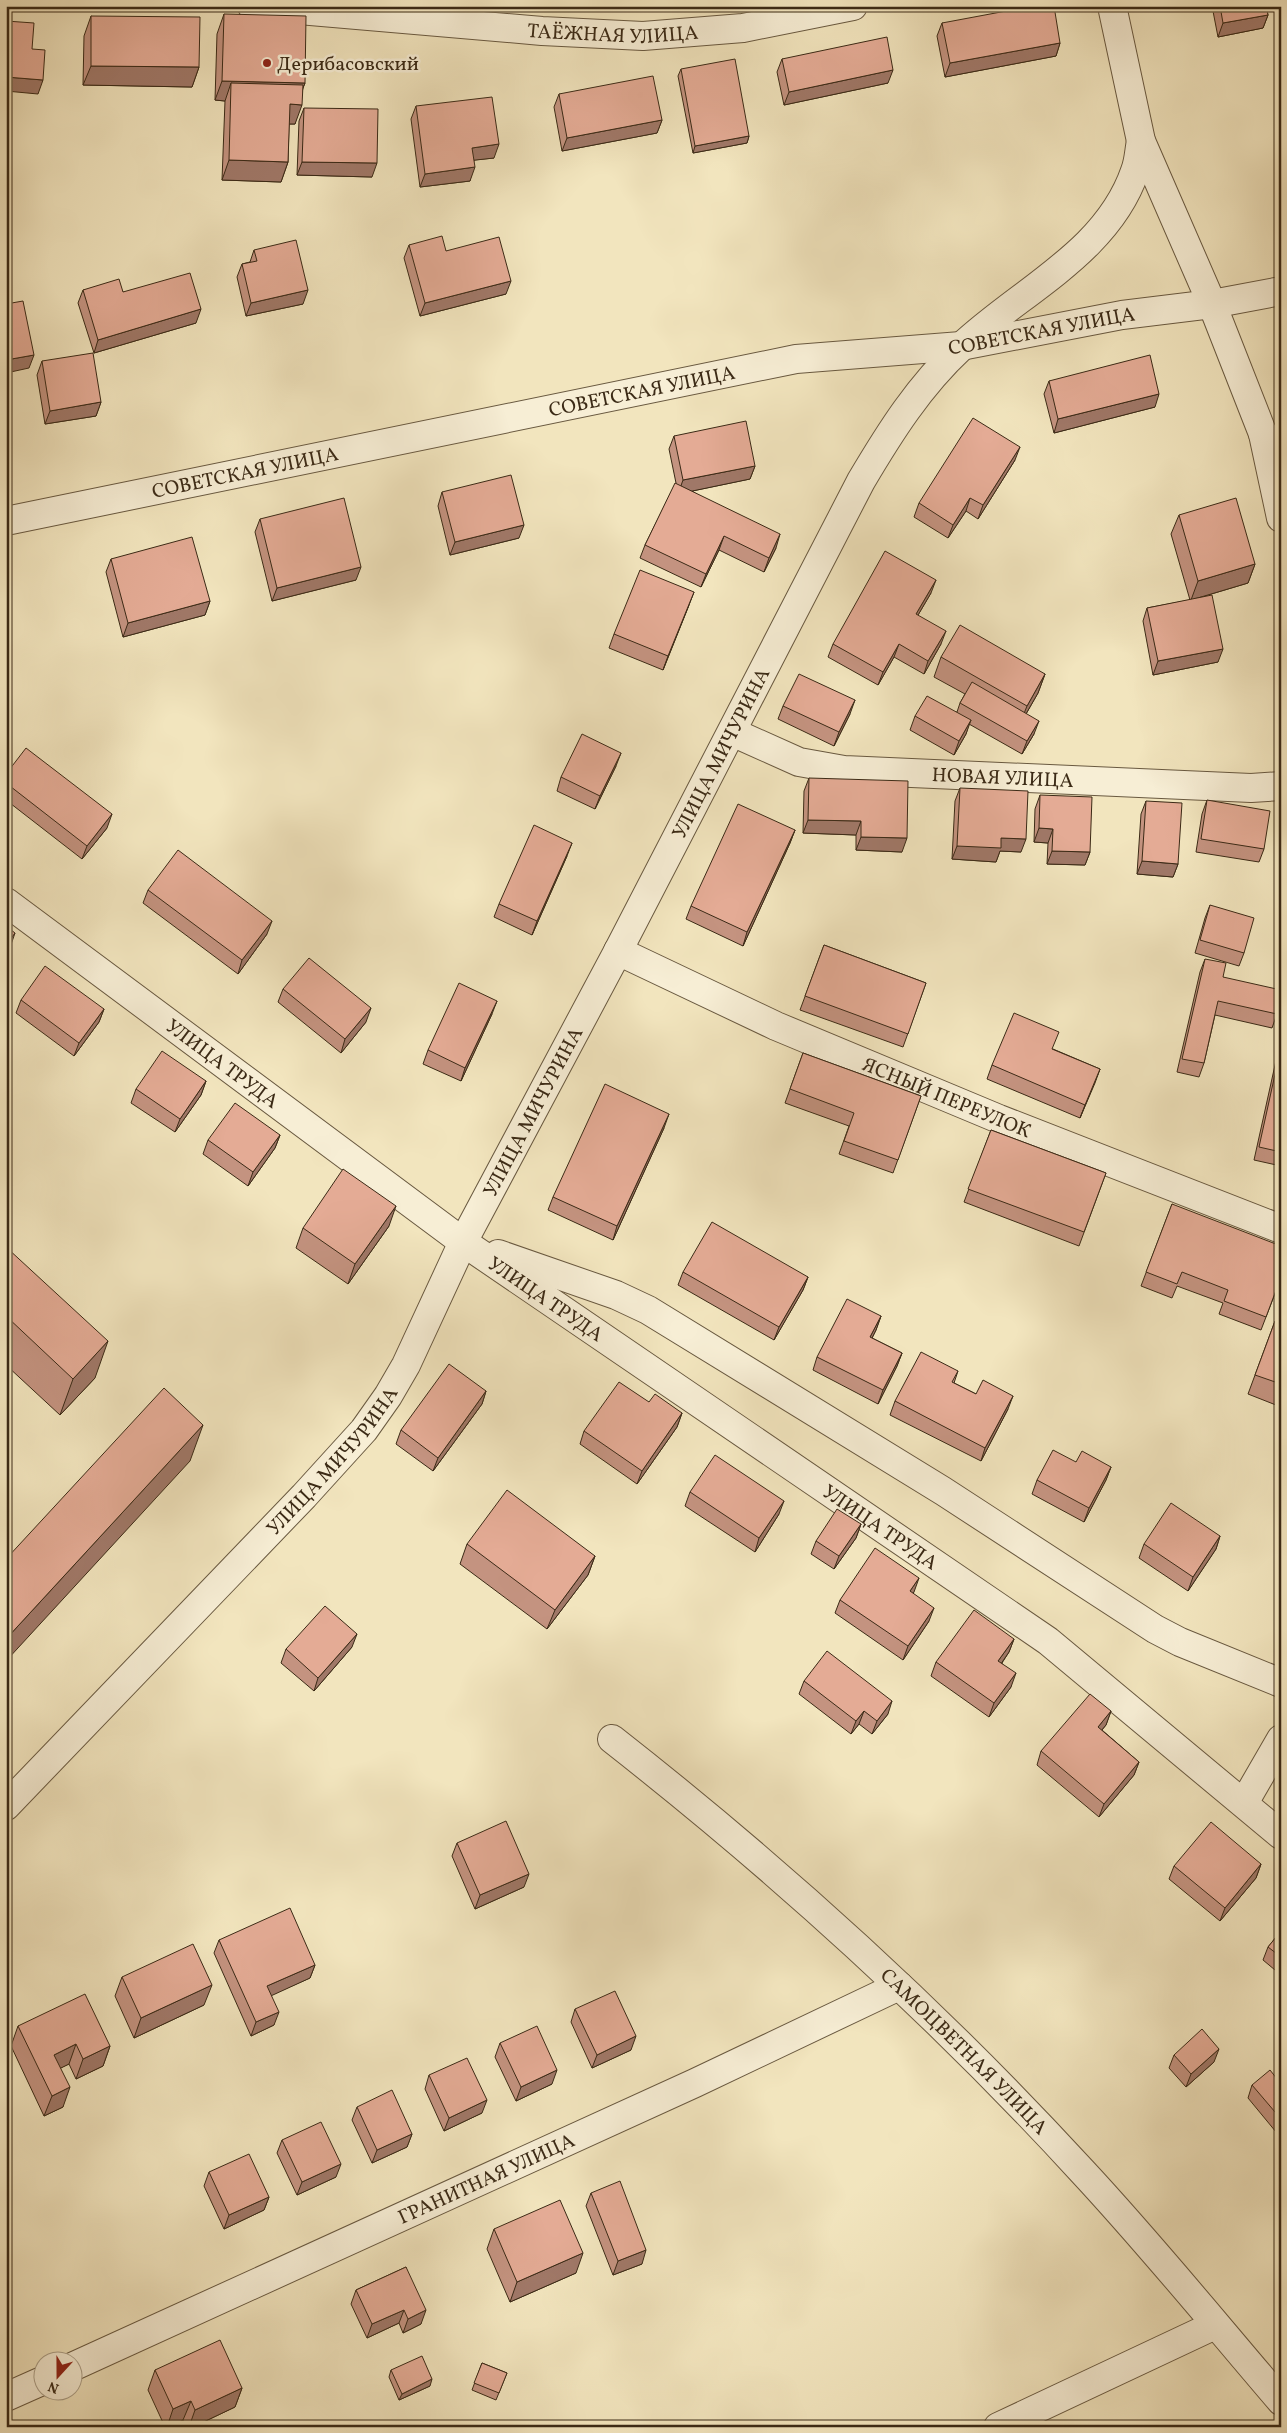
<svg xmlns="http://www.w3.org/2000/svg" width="1287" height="2433" font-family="Vollkorn,serif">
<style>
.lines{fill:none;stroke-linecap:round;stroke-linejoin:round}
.minor-casing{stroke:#695940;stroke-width:30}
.minor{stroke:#f7eed5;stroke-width:28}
.wall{fill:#c49380;stroke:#3b2a16}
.shaded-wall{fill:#a07868;stroke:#3b2a16}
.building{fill:#e4ab95;stroke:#3b2a16}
.poi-dot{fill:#8f2418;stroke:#f7eed5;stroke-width:2}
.labels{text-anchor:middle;stroke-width:5;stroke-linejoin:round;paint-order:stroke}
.street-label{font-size:20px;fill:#3b2a16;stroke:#f7eed5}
.poi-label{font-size:20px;fill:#3b2a16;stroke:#f7eed5;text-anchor:start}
</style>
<rect width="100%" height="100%" fill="#f2e5be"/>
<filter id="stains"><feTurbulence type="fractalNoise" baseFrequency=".004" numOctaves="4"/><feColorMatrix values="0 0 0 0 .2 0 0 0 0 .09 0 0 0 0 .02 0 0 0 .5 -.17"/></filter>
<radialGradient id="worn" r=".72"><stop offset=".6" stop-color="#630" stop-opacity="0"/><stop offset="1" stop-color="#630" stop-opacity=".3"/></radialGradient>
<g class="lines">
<g class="minor-casing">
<g id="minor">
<path id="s1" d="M252,6L542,31L643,36L743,28L853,6"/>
<path d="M1112,6L1141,141L1212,304L1263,434L1281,447"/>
<path d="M1263,434L1281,518"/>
<path id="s2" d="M6,521L796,359L961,346L1122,315L1212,304L1281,291"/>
<path id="s3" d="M732,732L799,762L844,770L1251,788L1281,786"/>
<path id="s4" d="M6,902L463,1242L1048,1641L1281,1835"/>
<path id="s5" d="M618,951L776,1026L999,1119L1281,1229"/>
<path d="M498,1254L616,1295L648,1310L943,1491L1155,1629L1180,1642L1281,1683"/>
<path id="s6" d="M612,1739C779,1870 938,2014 1082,2171C1151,2245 1215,2324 1281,2401"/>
<path d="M1244,1803L1281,1739"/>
<path id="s7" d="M6,1806L304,1496L364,1430L388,1396L406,1365L463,1242L618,951L861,481C890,432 919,386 961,347C1020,291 1107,253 1135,171C1139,161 1139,150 1141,141"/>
<path id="s8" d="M72,2367L695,2083L899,1986"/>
<path d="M6,2397L42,2381"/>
<path d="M998,2427L1215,2325"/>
</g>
</g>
<use href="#minor" class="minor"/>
</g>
<path class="wall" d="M1212,6H1266L1268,15L1263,28L1218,37Z
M224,14L305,83L303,88L295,124H289L288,162L281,182L222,180L225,101L215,100L217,34Z
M91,16L199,67L192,87L83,85L84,36Z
M942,23L1060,43L1056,56L945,77L937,36Z
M782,59L888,83L784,105L777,72Z
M681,69L749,136L747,143L693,153L678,76Z
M559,94L662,120L657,133L562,151L554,107Z
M416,106L494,158L474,160L470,181L420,187L411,119Z
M304,108L372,177L297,175L299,121Z
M409,245L446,251L506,294L420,316L404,258Z
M254,250L303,304L246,316L237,277L242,264L250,262Z
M83,290L123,292L196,323L94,353L78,303Z
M42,361L101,402L96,416L45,424L37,375Z
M1049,381L1155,407L1054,433L1044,394Z
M674,436L755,466L750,479L692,491L776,548L764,572L719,550L701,587L640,558L645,545L676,483L669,449Z
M1015,460L978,519L966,511L948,538L914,517L919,503Z
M442,492L519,538L450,555L438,506Z
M1179,515L1255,564L1248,583L1198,598L1218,662L1153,675L1143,621L1147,608L1190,600L1171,534Z
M260,519L356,580L272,601L255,532Z
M111,559L210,601L205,615L123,637L106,572Z
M931,593L918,615L941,644L924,674L894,657L878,685L828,657L833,644Z
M689,605L663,670L609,648L614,634Z
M941,657L1045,674L1038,693L1026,714L1034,734L1022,754L969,724L966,734L954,755L910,730L915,716L957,712L960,703L965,694L934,677Z
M783,706L850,714L834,746L778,719Z
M616,766L595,809L557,791L561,777Z
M6,774L107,828L82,859L6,800Z
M809,778L902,852L856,850V835L803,833L804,791Z
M960,788L1021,852L1000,851L996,862L952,859L955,801Z
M1040,795L1090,852L1085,865L1047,864L1048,843L1034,842L1035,809Z
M1207,800L1264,849L1259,862L1196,852L1202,814Z
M1146,801L1178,864L1173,877L1137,874L1141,814Z
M795,830L790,843L743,946L686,919L691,906Z
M567,856L532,935L494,917L499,904Z
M148,890L267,934L238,974L143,903Z
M1210,905L1244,953L1239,966L1195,953L1205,918Z
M824,945L926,983L903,1047L800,1010Z
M1205,959L1223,977L1277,1014L1272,1028L1215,1015L1204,1063L1199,1077L1177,1072L1200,972Z
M283,989L366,1022L341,1053L278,1002Z
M21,1000L104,1009L99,1022L74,1056L16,1013Z
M492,1014L461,1081L423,1064L428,1050Z
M1281,1045V1166L1254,1160L1277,1056Z
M1053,1049L1100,1069L1080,1118L987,1079L992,1065Z
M803,1053L921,1096L893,1173L839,1154L849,1126L785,1103Z
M206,1081L201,1095L175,1132L131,1103L136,1089Z
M664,1128L613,1240L548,1210L553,1197Z
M991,1130L1106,1173L1079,1246L964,1202Z
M280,1135L275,1148L248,1186L203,1154L208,1140Z
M1172,1204L1281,1278L1261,1330L1219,1314L1223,1303L1177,1286L1172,1298L1141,1286Z
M389,1226L348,1284L296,1248L303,1228Z
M6,1247L95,1378L60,1415L6,1365Z
M683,1272L808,1277L803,1290L774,1340L678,1285Z
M881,1316L876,1330L872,1338L902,1353L897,1366L878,1404L813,1370L817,1357Z
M1275,1321L1281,1323V1407L1248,1394Z
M958,1371L954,1383L976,1394L1008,1409L981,1461L890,1415L895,1401Z
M486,1391L482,1404L433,1471L396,1444L401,1430Z
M649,1402L682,1413L677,1427L637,1484L580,1444L584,1431Z
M1076,1462L1111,1467L1106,1480L1084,1522L1032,1494L1037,1480Z
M690,1492L779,1514L755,1552L685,1506Z
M861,1524L856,1538L834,1569L811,1554L816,1541Z
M1220,1536L1216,1549L1188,1591L1139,1558L1144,1544Z
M467,1544L595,1556L588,1575L547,1629L460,1564Z
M914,1592L913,1593L929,1621L903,1660L835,1613L840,1600Z
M1014,1639L1009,1652L1002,1663L1011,1687L989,1717L931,1676L936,1662Z
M352,1647L314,1691L281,1663L286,1649Z
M804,1681L888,1714L872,1734L859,1724L851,1734L799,1694Z
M1111,1711L1106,1725L1102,1730L1139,1762L1134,1775L1099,1817L1037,1765L1041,1751Z
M457,1843L524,1887L475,1909L452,1856Z
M1261,1864L1256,1878L1220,1921L1169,1879L1174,1866Z
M1281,1931V1975L1263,1960L1268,1947Z
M219,1940L315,1965L310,1978L271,1995L274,2025L251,2036L214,1953Z
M122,1977L204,2005L134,2038L115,1996Z
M575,2009L631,2050L592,2068L571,2022Z
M18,2026L110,2046L103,2066L76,2079L69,2064L60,2068L63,2107L44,2116L11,2046Z
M500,2043L552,2084L516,2101L495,2057Z
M1174,2055L1214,2062L1186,2087L1169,2068Z
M429,2075L482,2113L444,2131L425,2089Z
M1281,2084V2138L1248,2098L1252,2085Z
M357,2107L412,2134L407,2147L372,2163L352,2120Z
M282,2140L336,2177L297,2195L277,2153Z
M209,2172L269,2197L264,2210L224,2229L204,2186Z
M591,2193L642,2264L613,2275L586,2206Z
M494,2229L576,2273L510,2302L487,2249Z
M406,2267L421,2324L403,2333L399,2323L367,2338L351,2304L356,2290Z
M482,2363L507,2373L496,2400L472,2390Z
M155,2370L242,2388L235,2407L193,2427H186L183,2420L169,2427H165L148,2390Z
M391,2370L430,2386L399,2400L389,2377Z"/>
<path class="shaded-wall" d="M1268,15L1263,28L1218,37L1223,23Z
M1060,43L1056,56L945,77L950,63Z
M91,66L199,67L192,87L83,85Z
M893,70L888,83L784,105L789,92Z
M6,77L43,80L38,94L6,91Z
M222,81L305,83L297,102L231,83L225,101L215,100Z
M290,104L302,105L295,124H282Z
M662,120L657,133L562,151L567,138Z
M749,136L747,143L693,153L695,146Z
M499,144L494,158L467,161L472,148Z
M229,160L288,162L281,182L222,180Z
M302,162L377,163L372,177L297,175Z
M475,167L470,181L420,187L425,174Z
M511,281L506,294L420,316L425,303Z
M308,290L303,304L246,316L251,303Z
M201,309L196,323L94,353L98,340Z
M34,355L29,368L6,373V360Z
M1159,394L1155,407L1054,433L1058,419Z
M101,402L96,416L45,424L50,411Z
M1020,447L1015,460L978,519L983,505Z
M755,466L750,479L678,494L683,480Z
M970,498L966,511L948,538L953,525Z
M524,525L519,538L450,555L455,542Z
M780,534L776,548L764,572L769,558Z
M724,536L719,550L701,587L706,574Z
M1255,564L1248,583L1191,600L1198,581Z
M361,567L356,580L272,601L277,588Z
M936,580L931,593L911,627L916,614Z
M694,592L689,605L663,670L668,656Z
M210,601L205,615L123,637L128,623Z
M946,631L941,644L924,674L928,661Z
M899,644L894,657L878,685L883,672Z
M1223,649L1218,662L1153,675L1158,661Z
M1045,674L1038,693L1019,726L1027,706Z
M855,700L850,714L834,746L839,732Z
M971,720L966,734L954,755L959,741Z
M1039,721L1034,734L1022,754L1027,741Z
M621,753L616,766L595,809L600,796Z
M112,814L107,828L82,859L87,846Z
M808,820L861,821L856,835L803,833Z
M1039,828L1053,829L1048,843L1034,842Z
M795,830L790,843L743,946L747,932Z
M861,837L907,838L902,852L856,850Z
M1001,838L1026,839L1021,852L1000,851L996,862L952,859L957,846Z
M572,843L567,856L532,935L537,921Z
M1052,851L1090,852L1085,865L1047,864Z
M1142,861L1178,864L1173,877L1137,874Z
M272,921L267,934L238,974L242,960Z
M15,933L8,953L6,955V945Z
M497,1001L492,1014L461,1081L465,1068Z
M371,1008L366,1022L341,1053L345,1039Z
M104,1009L99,1022L74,1056L79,1043Z
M1100,1069L1095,1083L1080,1118L1085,1105Z
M206,1081L201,1095L175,1132L180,1119Z
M669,1114L664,1128L613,1240L617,1226Z
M280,1135L275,1148L248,1186L253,1172Z
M396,1206L389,1226L348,1284L355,1264Z
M808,1277L803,1290L774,1340L779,1327Z
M881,1316L876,1330L866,1350L870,1337Z
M108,1341L95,1378L60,1415L73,1379Z
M902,1353L897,1366L878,1404L883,1390Z
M486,1391L482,1404L433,1471L438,1458Z
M1013,1396L1008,1409L981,1461L985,1448Z
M682,1413L677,1427L637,1484L642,1471Z
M203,1425L190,1461L6,1661V1639Z
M1111,1467L1106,1480L1084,1522L1089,1508Z
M784,1501L779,1514L755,1552L759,1538Z
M861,1524L856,1538L834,1569L839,1556Z
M1220,1536L1216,1549L1188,1591L1193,1577Z
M595,1556L588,1575L547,1629L555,1610Z
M919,1578L914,1592L906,1604L910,1591Z
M934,1608L929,1621L903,1660L908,1646Z
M357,1634L352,1647L314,1691L318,1678Z
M1014,1639L1009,1652L994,1674L998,1661Z
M1016,1673L1011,1687L989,1717L994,1703Z
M892,1701L888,1714L872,1734L877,1721Z
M864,1711L859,1724L851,1734L856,1721Z
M1111,1711L1106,1725L1093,1740L1098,1727Z
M1139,1762L1134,1775L1099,1817L1104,1804Z
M1261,1864L1256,1878L1220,1921L1225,1908Z
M529,1874L524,1887L475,1909L480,1895Z
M315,1965L310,1978L262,2000L267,1986Z
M212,1985L204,2005L134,2038L141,2018Z
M279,2012L274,2025L251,2036L256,2022Z
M636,2036L631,2050L592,2068L597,2055Z
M76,2044L69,2064L47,2075L54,2055Z
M110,2046L103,2066L76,2079L83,2059Z
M1219,2049L1214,2062L1186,2087L1191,2074Z
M557,2070L552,2084L516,2101L521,2087Z
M70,2087L63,2107L44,2116L52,2096Z
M487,2100L482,2113L444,2131L449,2118Z
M412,2134L407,2147L372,2163L377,2150Z
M341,2164L336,2177L297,2195L302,2182Z
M269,2197L264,2210L224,2229L229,2215Z
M646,2250L642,2264L613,2275L618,2261Z
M583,2253L576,2273L510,2302L517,2282Z
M404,2310L399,2323L367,2338L372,2324Z
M426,2310L421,2324L403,2333L408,2319Z
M432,2379L430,2386L399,2400L402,2394Z
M242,2388L235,2407L193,2427H189L195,2410Z
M191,2401L183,2420L169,2427H167L173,2409Z"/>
<path class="building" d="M1033,6H1054L1060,43L950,63L942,23Z
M1220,6H1266L1268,15L1223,23Z
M224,14L306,16L305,83L222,81Z
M91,16L200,17L199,67L91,66Z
M6,21L34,23L32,49L45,50L43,80L6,77Z
M887,37L893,70L789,92L782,59Z
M735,59L749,136L695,146L681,69Z
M653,76L662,120L567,138L559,94Z
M231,83L303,85L302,105L290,104L288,162L229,160Z
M492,97L499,144L472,148L475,167L425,174L416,106Z
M304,108L378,109L377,163L302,162Z
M442,236L446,251L499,237L511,281L425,303L409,245Z
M296,240L308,290L251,303L242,264L257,261L254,250Z
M190,273L201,309L98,340L83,290L119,279L123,292Z
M23,301L34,355L6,360V304Z
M93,353L101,402L50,411L42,361Z
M1150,355L1159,394L1058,419L1049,381Z
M973,418L1020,447L983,505L970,498L953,525L919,503Z
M746,421L755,466L683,480L674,436Z
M511,475L524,525L455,542L442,492Z
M675,483L780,534L769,558L724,536L706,574L645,545Z
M344,498L361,567L277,588L260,519Z
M1236,498L1255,564L1198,581L1179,515Z
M192,537L210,601L128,623L111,559Z
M885,551L936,580L916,614L946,631L928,661L899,644L883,672L833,644Z
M640,570L694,592L668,656L614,634Z
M1212,595L1223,649L1158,661L1147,608Z
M960,625L1045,674L1027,706L941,657Z
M799,674L855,700L839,732L783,706Z
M972,682L1039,721L1027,741L960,703Z
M927,696L971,720L959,741L915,716Z
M582,734L621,753L600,796L561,777Z
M26,748L112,814L87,846L6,783V774Z
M809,778L908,781L907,838L861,837V821L808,820Z
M960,788L1028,791L1026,839L1001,838V848L957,846Z
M1040,795L1092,797L1090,852L1052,851L1053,829L1039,828Z
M1207,800L1270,811L1264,849L1201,839Z
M1146,801L1182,803L1178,864L1142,861Z
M738,804L795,830L747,932L691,906Z
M534,825L572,843L537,921L499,904Z
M178,850L272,921L242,960L148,890Z
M1210,905L1254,918L1244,953L1200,940Z
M6,926L15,933L6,945Z
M824,945L926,983L908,1034L805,996Z
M309,958L371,1008L345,1039L283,989Z
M1205,959L1226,963L1223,977L1281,990V999L1277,1014L1218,1001L1204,1063L1182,1059Z
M45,966L104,1009L79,1043L21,1000Z
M459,983L497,1001L465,1068L428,1050Z
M1014,1013L1059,1032L1052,1049L1100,1069L1085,1105L992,1065Z
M1281,1047V1152L1259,1147Z
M162,1051L206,1081L180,1119L136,1089Z
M803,1053L921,1096L898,1160L844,1141L854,1113L790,1089Z
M605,1084L669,1114L617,1226L553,1197Z
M235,1103L280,1135L253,1172L208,1140Z
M991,1130L1106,1173L1084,1232L968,1189Z
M343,1169L396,1206L355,1264L303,1228Z
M1172,1204L1281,1246V1277L1266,1317L1224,1301L1228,1290L1182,1272L1177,1284L1146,1272Z
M712,1222L808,1277L779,1327L683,1272Z
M6,1247L108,1341L73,1379L6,1316Z
M847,1299L881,1316L870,1337L902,1353L883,1390L817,1357Z
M1275,1321L1281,1323V1384L1255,1375Z
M921,1352L958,1371L952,1382L976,1394L983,1380L1013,1396L985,1448L895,1401Z
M449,1364L486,1391L438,1458L401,1430Z
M619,1382L649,1402L655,1394L682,1413L642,1471L584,1431Z
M164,1388L203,1425L6,1639V1559Z
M1053,1450L1076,1462L1082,1451L1111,1467L1089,1508L1037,1480Z
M715,1455L784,1501L759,1538L690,1492Z
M507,1490L595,1556L555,1610L467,1544Z
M1171,1503L1220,1536L1193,1577L1144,1544Z
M837,1509L861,1524L839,1556L816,1541Z
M875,1548L919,1578L910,1591L934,1608L908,1646L840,1600Z
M325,1606L357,1634L318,1678L286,1649Z
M974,1610L1014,1639L998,1661L1016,1673L994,1703L936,1662Z
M827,1651L892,1701L877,1721L864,1711L856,1721L804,1681Z
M1090,1694L1111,1711L1098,1727L1139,1762L1104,1804L1041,1751Z
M506,1821L529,1874L480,1895L457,1843Z
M1211,1822L1261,1864L1225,1908L1174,1866Z
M290,1908L315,1965L267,1986L279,2012L256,2022L219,1940Z
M1281,1931V1957L1268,1947Z
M193,1944L212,1985L141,2018L122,1977Z
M615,1991L636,2036L597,2055L575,2009Z
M85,1994L110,2046L83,2059L76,2044L54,2055L70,2087L52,2096L18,2026Z
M537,2026L557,2070L521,2087L500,2043Z
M1202,2029L1219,2049L1191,2074L1174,2055Z
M467,2058L487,2100L449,2118L429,2075Z
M1270,2070L1281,2084V2119L1252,2085Z
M392,2090L412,2134L377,2150L357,2107Z
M321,2122L341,2164L302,2182L282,2140Z
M249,2154L269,2197L229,2215L209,2172Z
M620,2181L646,2250L618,2261L591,2193Z
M560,2200L583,2253L517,2282L494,2229Z
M406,2267L426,2310L408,2319L404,2310L372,2324L356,2290Z
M220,2340L242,2388L195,2410L191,2401L173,2409L155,2370Z
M422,2356L432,2379L402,2394L391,2370Z
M482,2363L507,2373L499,2393L474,2383Z"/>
<circle class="poi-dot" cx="267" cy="63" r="5"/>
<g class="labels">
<g class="street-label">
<text dy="7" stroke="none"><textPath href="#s1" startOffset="362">ТАЁЖНАЯ УЛИЦА</textPath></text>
<text dy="7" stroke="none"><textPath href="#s2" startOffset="1054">СОВЕТСКАЯ УЛИЦА</textPath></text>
<text dy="7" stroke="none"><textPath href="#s2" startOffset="649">СОВЕТСКАЯ УЛИЦА</textPath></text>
<text dy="7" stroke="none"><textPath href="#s2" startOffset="244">СОВЕТСКАЯ УЛИЦА</textPath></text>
<text dy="7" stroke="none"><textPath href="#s7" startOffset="1285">УЛИЦА МИЧУРИНА</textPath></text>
<text dy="7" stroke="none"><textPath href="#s3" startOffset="278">НОВАЯ УЛИЦА</textPath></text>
<text dy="7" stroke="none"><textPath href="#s4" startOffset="270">УЛИЦА ТРУДА</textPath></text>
<text dy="7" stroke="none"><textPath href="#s5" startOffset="360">ЯСНЫЙ ПЕРЕУЛОК</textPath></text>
<text dy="7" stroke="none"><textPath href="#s7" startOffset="880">УЛИЦА МИЧУРИНА</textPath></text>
<text dy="7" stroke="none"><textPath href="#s4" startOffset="670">УЛИЦА ТРУДА</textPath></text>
<text dy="7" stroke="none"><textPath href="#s7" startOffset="475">УЛИЦА МИЧУРИНА</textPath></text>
<text dy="7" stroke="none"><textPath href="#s4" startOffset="1075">УЛИЦА ТРУДА</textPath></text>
<text dy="7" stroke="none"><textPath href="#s6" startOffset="471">САМОЦВЕТНАЯ УЛИЦА</textPath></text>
<text dy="7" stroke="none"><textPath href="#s8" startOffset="455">ГРАНИТНАЯ УЛИЦА</textPath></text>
</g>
<g class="poi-label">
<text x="277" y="70">Дерибасовский</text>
</g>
</g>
<rect width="1287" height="2433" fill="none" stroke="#f2e5be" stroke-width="25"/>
<rect x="8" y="8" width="1272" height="2418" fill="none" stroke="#3b2a16" stroke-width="2.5"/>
<rect x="12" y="12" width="1262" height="2408" fill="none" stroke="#3b2a16"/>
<g transform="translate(58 2376) rotate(201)"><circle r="24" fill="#f7eed5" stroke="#aca089"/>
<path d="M0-4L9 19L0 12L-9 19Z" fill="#8f2418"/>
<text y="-8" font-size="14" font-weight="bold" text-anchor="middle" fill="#3b2a16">N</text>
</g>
<rect width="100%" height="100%" filter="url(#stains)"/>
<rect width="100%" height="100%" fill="url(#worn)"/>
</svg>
